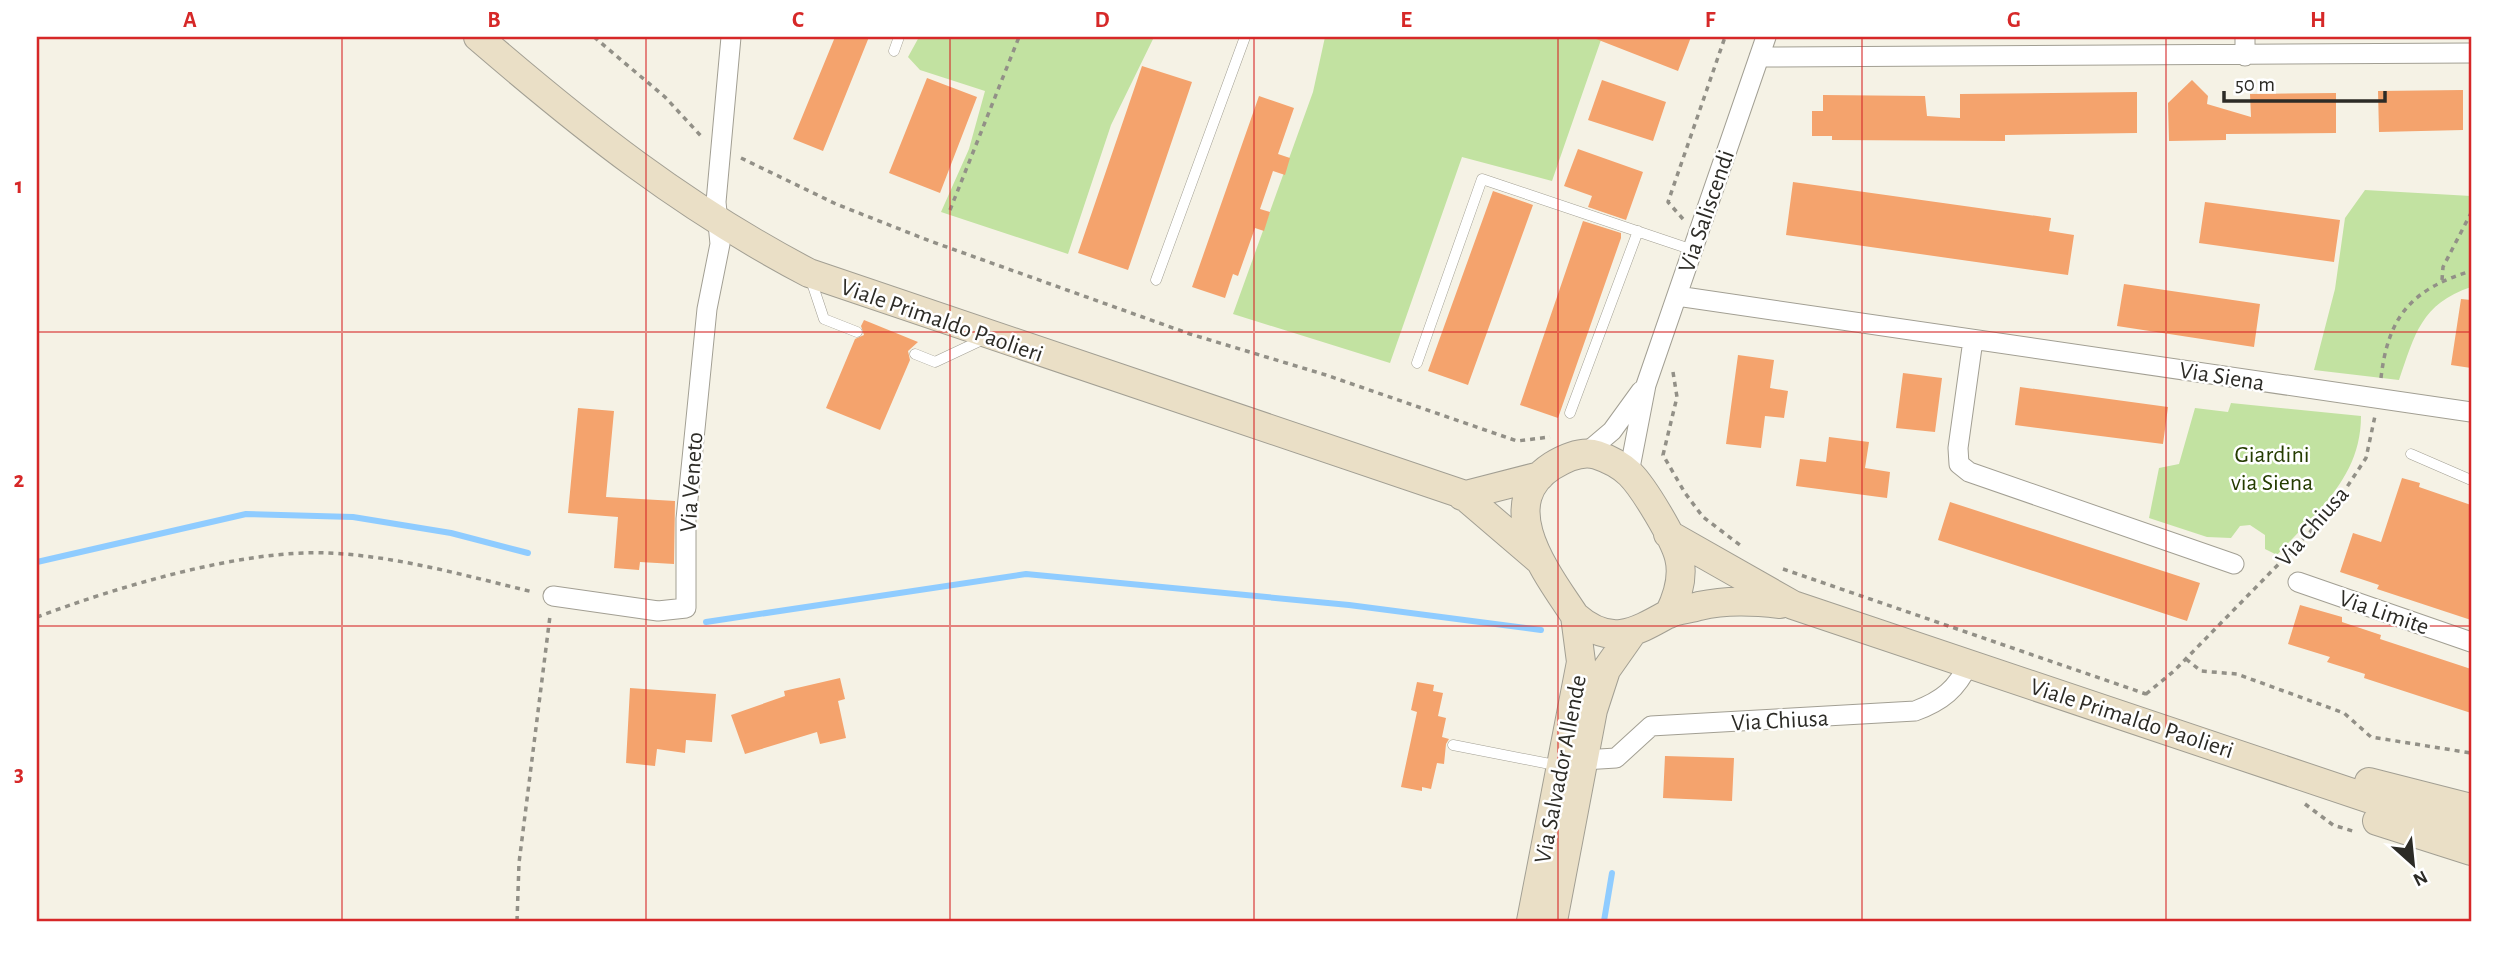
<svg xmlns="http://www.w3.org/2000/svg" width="2508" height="958" font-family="'Alegreya Sans',sans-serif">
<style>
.green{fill:#c2e2a1}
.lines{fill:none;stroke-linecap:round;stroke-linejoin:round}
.stream{stroke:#8fccff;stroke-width:6}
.building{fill:#f4a36d}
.service-casing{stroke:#a29f93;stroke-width:11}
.minor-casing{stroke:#a29f93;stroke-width:21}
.secondary-casing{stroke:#a29f93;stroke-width:30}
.path{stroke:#929087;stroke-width:3.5;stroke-dasharray:5 5;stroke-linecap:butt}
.service{stroke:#fff;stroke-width:10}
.minor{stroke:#fff;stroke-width:19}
.secondary{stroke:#eadfc6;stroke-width:28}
.grid{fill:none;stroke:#d62828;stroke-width:2;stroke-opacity:0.55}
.labels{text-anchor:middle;stroke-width:5;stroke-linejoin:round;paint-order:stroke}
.street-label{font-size:24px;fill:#2c2b26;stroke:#fff}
.park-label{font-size:24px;fill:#253c00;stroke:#fff}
.neatline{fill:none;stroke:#d62828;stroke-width:2.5}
.grid-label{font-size:23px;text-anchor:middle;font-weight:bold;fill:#d62828}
</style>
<rect width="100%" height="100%" fill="#f5f2e5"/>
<path class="green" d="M919,37H1154L1111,125L1068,254L941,212L969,149L985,91L920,70L908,57Z
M1325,37H1602L1552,181L1462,157L1390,363L1233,314L1313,92Z
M2365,190L2471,196V287C2421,304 2415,334 2399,380L2314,370L2335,289L2345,218Z
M2231,403L2361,416C2361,478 2316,512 2277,555L2265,549V535L2250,525L2240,526L2231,538L2207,537L2149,518L2159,468L2179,464L2195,408L2228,412Z"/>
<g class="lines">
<path class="stream" d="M37,562L246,514L353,517L451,533L528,553
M706,622L1026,574L1349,605L1541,630
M1604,921L1612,873"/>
</g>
<path class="building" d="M835,37H869L823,151L793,139Z
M1591,37H1691L1678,71Z
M1142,66L1192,82L1128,270L1078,253Z
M927,78L977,97L940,193L889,173Z
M1602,80L1666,102L1653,141L1588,120Z
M2192,80L2208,96L2207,104L2251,117L2250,94L2336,93V133L2226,134V140L2169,141L2168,103Z
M2463,90V130L2379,132L2378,91Z
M2137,92V133L2005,135V141L1832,140V136H1812V111H1823V95L1925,96L1927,116L1960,118V94Z
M1259,96L1294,108L1278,154L1290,158L1285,175L1273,171L1260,209L1270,212L1264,231L1255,228L1238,276L1233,274L1225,298L1192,287Z
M1578,149L1643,172L1626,220L1588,207L1592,196L1564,186Z
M1793,182L2051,218L2049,231L2074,235L2068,275L1786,235Z
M1493,191L1533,205L1468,385L1428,371Z
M2205,202L2340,220L2334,262L2199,243Z
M1583,221L1621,233V238L1558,418L1520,405Z
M2124,284L2260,304L2254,347L2117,326Z
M2461,299L2471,300V368L2451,365Z
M864,320L918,342L908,351L910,360L880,430L826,408L855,339L864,335L861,326Z
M1738,355L1774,360L1770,388L1788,391L1784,418L1765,416L1761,448L1726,444Z
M1903,373L1942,378L1935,432L1896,428Z
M2020,387L2168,407L2163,444L2015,425Z
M578,408L614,411L606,497L675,501L674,564L640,562L639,570L614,568L618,517L568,513Z
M1829,437L1869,442L1865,468L1890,472L1887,498L1796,486L1800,459L1826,462Z
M2402,478L2420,483L2419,487L2471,505V620L2377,589L2379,585L2340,572L2353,533L2381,542Z
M1950,502L2200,583L2187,621L1938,540Z
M2300,605L2342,617V622L2381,635L2380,639L2471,669V713L2364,678L2365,674L2327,662L2330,657L2288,644Z
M840,678L845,699L838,701L846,738L820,744L817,732L745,754L731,715L785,696L784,691Z
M1417,682L1434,685L1433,691L1443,693L1438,716L1446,718L1442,737L1449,739L1446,744L1444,764L1437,763L1431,789L1422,787V791L1401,787L1417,712L1411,710Z
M630,688L716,694L712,742L686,740L685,753L657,749L655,766L626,763Z
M1665,756L1734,758L1732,801L1663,798Z"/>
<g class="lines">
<g class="service-casing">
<path id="service" d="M894,51L899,37
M810,277L824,319L857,332
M1156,280L1245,37
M915,354L935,362L984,339
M1417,363L1482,179L1693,250
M1570,413L1638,231
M2411,454L2471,480
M1453,745L1560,766"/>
</g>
<g class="minor-casing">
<path id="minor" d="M2245,56V37
M1759,57L2471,53
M1677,296L2471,412
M1973,340L1958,448L1959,464L1969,472L2234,564
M1586,453L1612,431L1641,391
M1629,473L1646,385L1766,37
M2298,582L2471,642
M553,596L658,611L686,608V519L707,309L720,244L716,202L731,37
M1583,760L1616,758L1651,726L1915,711C1942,701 1957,689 1969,663"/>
</g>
<g class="secondary-casing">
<path id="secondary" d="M478,37C585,129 683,207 809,273L1462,494L1538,559
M1462,496L1540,476
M1668,534L1793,605L2412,813L2471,829
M1669,614C1678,596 1684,577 1679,557C1674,538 1644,488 1630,474C1621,465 1609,459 1597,455C1582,450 1565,458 1552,466C1492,505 1549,576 1575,616C1610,647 1634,633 1668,614C1677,610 1690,609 1699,606C1727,600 1752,601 1780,604
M2369,782L2471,808
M2377,821L2471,851
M1531,921L1581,662L1575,616
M1553,921L1593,710L1606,670L1632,633"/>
</g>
<path class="path" d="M594,37L665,97L701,136
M741,158L836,204L930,241L1190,334L1326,375L1517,441L1550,437
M950,210L1019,37
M1683,219L1668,202L1725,37
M2442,280L2443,267L2471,213
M1673,372L1677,397L1663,455L1685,493L1703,517L1740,545
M2381,378C2388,316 2412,289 2471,271
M1783,569L2146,694L2144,698
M37,617C117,587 243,549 328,553C397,556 467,576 533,592
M2186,659L2201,671L2237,674L2344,713L2371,737L2471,753
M2146,694L2174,671L2310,532L2343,493L2366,458L2375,416
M2305,804L2333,825L2356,832
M517,921L519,863L550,616"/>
<use href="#service" class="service"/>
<use href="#minor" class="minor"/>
<use href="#secondary" class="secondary"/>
</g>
<path class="grid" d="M342,37V921M646,37V921M950,37V921M1254,37V921M1558,37V921M1862,37V921M2166,37V921M37,332H2471M37,626H2471"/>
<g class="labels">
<g class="street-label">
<text transform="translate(1706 211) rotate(-71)" y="8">Via Saliscendi</text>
<text transform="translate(942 320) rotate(19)" y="8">Viale Primaldo Paolieri</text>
<text transform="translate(2222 376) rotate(9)" y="8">Via Siena</text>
<text transform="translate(691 482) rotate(-86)" y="8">Via Veneto</text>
<text transform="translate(2312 526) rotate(-49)" y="8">Via Chiusa</text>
<text transform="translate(2384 612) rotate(19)" y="8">Via Limite</text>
<text transform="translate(2132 718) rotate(18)" y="8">Viale Primaldo Paolieri</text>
<text transform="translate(1780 720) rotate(-3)" y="8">Via Chiusa</text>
<text transform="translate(1560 769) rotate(-79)" y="8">Via Salvador Allende</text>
</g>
<g class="park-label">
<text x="2272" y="462">Giardini<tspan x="2272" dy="28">via Siena</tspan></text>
</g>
</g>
<rect width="2508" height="958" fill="none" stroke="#ffffff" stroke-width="77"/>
<g transform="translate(2413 864) rotate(153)" stroke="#ffffff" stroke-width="5" paint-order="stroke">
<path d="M0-5L12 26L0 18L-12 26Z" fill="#2c2b26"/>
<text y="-10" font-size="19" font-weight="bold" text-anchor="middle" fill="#2c2b26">N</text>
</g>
<path d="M2224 91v10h161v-10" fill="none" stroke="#2c2b26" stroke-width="3.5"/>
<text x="2235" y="91" font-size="21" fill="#2c2b26" stroke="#ffffff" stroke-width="5" paint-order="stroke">50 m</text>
<rect x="38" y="38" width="2432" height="882" class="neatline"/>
<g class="grid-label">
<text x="190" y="27">A</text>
<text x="494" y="27">B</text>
<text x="798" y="27">C</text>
<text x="1102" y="27">D</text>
<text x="1406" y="27">E</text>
<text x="1710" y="27">F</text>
<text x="2014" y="27">G</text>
<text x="2318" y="27">H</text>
<text x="19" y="193">1</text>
<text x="19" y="487">2</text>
<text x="19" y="781">3</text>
</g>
</svg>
